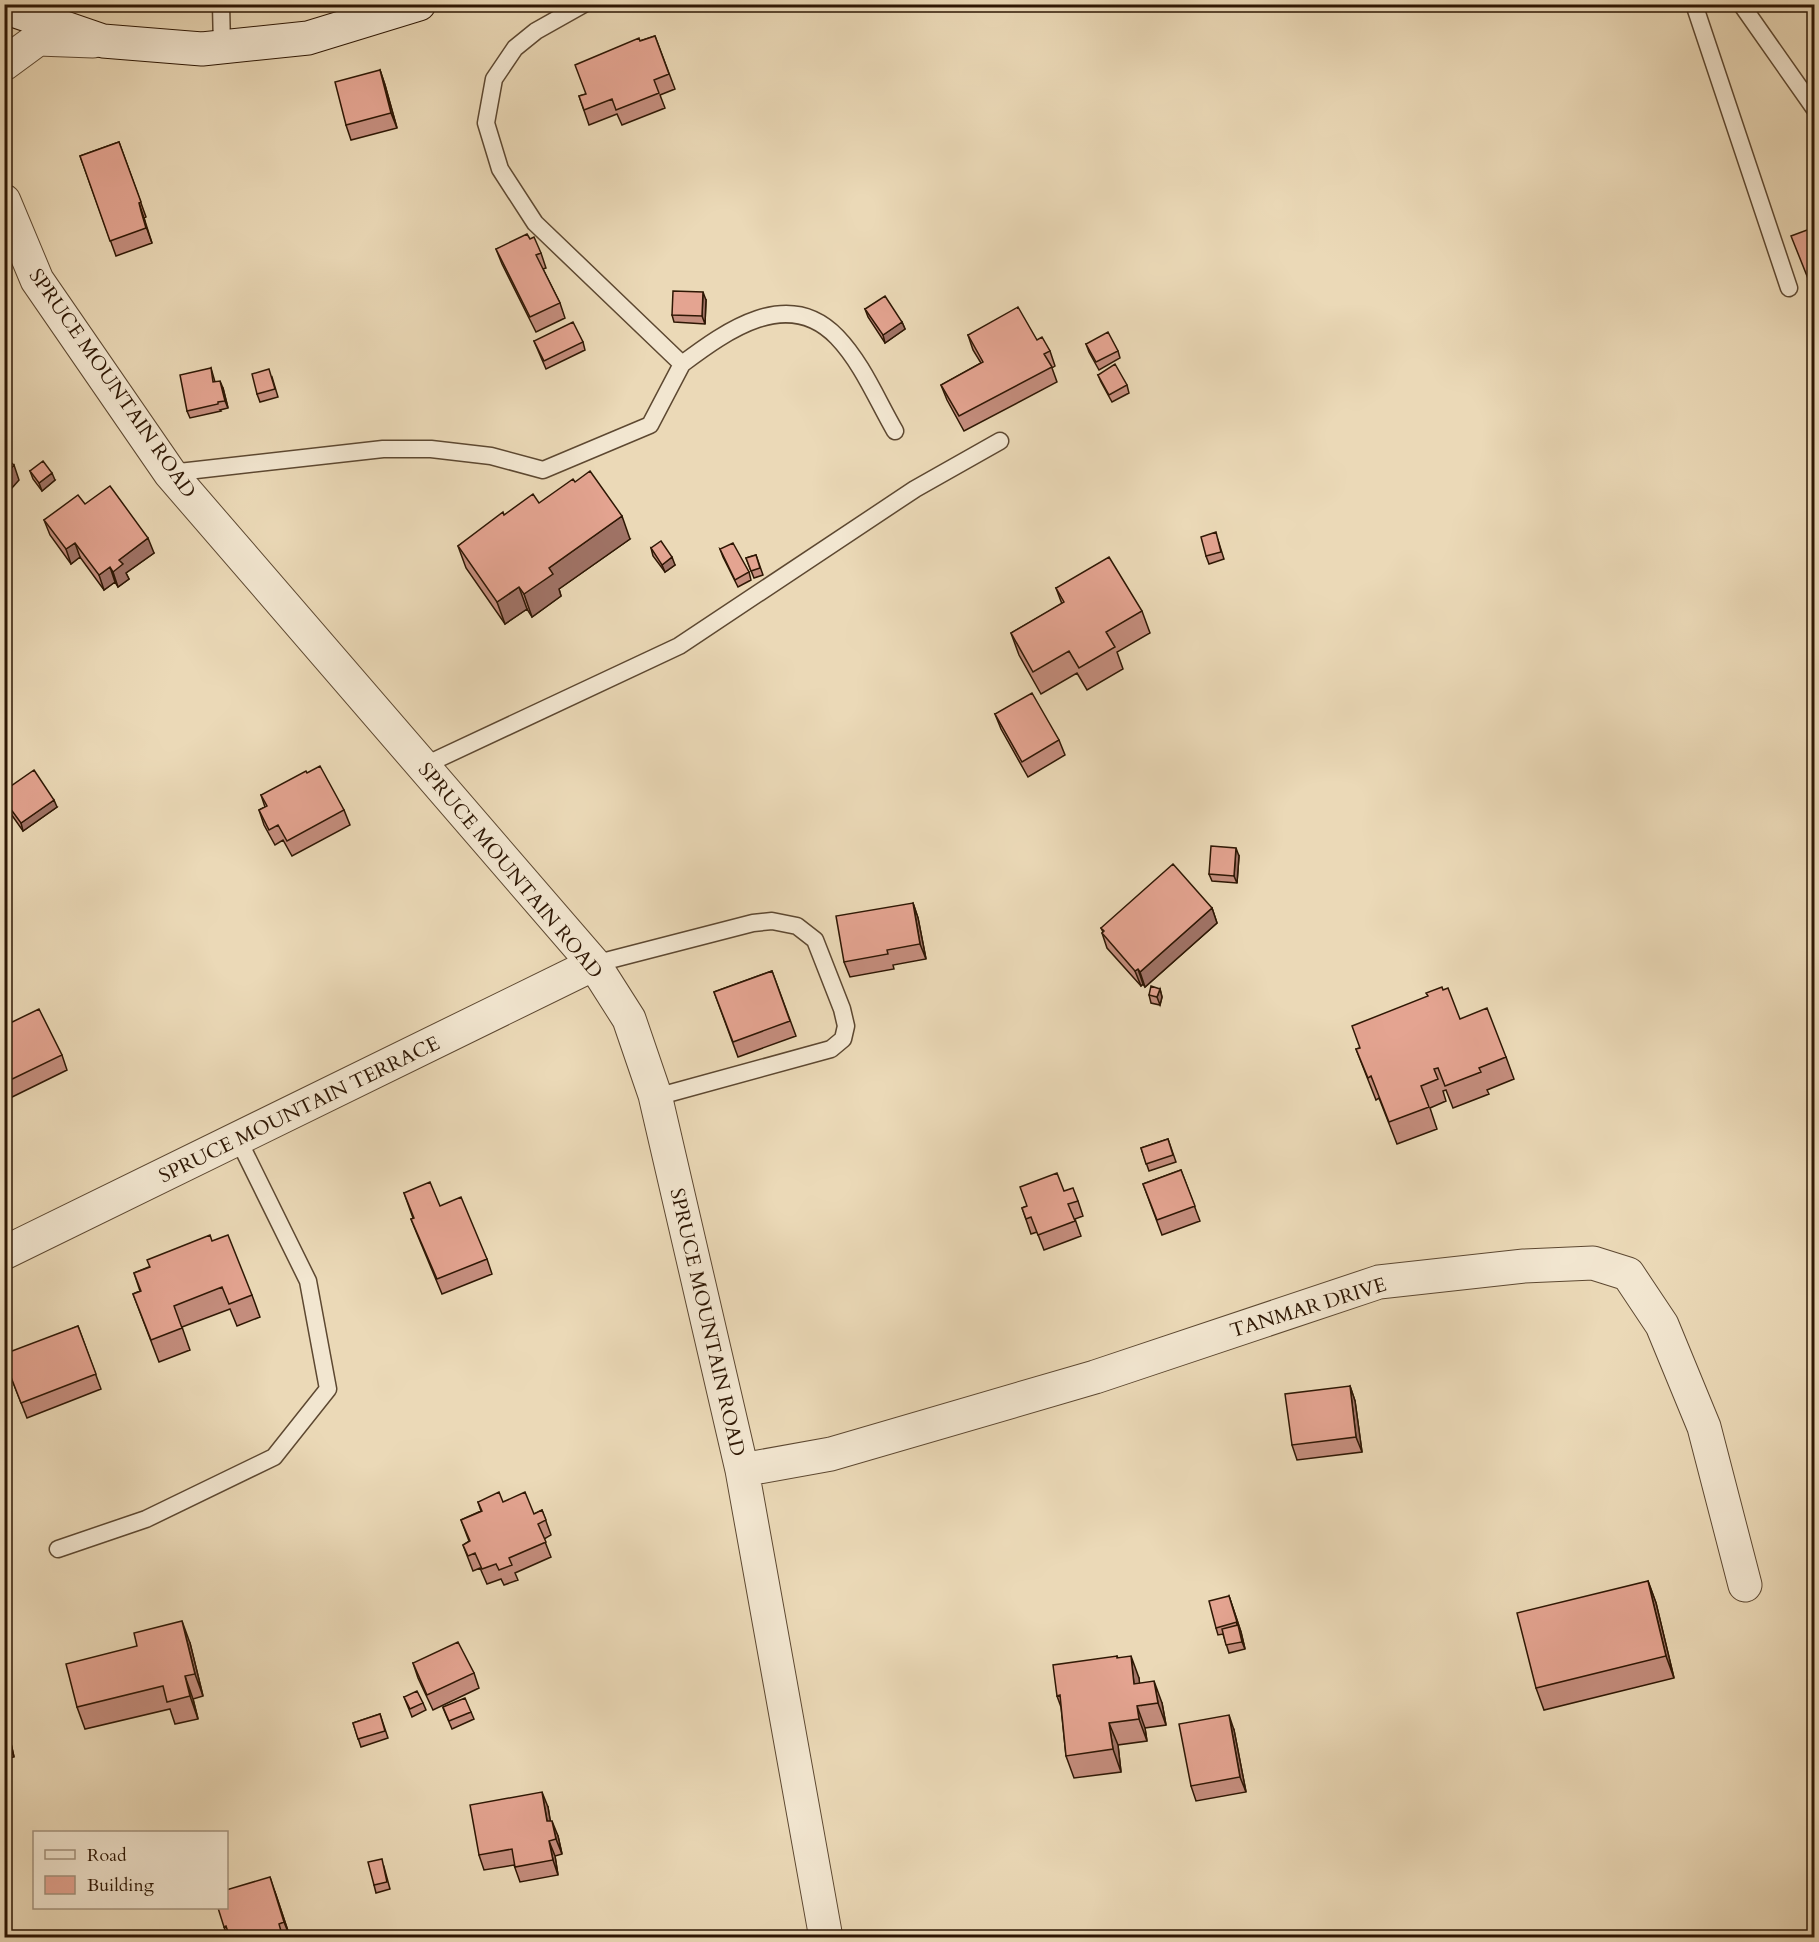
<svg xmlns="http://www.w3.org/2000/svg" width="1819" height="1942" font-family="Cardo,serif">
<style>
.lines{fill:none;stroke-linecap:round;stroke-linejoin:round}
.service-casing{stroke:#5d4831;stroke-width:19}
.minor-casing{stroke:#5d4831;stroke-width:35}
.secondary-casing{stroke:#2e1704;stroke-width:35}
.service{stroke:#f2e6d0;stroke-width:16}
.minor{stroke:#f2e6d0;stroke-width:33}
.secondary{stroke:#f2e6d0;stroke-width:33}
.wall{fill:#c48d7d;stroke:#2e1704;stroke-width:1.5}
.shaded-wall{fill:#a07366;stroke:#2e1704;stroke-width:1.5}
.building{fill:#e4a491;stroke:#2e1704;stroke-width:1.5}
.labels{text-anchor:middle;stroke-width:4.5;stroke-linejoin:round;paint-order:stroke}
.street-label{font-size:20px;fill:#2e1704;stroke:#f2e6d0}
</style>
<rect width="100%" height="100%" fill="#ebd9b7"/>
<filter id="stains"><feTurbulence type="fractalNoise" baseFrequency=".00333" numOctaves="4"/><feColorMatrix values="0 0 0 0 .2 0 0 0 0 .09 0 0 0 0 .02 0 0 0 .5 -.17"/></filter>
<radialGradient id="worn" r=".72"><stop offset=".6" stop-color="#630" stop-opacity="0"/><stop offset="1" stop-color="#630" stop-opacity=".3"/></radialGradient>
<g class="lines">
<g class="service-casing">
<path id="service" d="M221,4L222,47
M1694,4L1789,288
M1741,4L1814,108
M682,364C726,331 788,286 837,337C862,363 877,400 895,431
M170,473L383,449H431L491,456L543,470L650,425L682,364L535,223L500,169L486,123L494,79L515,48L536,31L584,4
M423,766L679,646L915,489L1000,441
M594,964L753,923L772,921L797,926L815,940L842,1009L846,1026L843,1039L831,1049L656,1097
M58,1549L146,1519L274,1457L328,1389L308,1281L238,1139"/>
</g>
<g class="minor-casing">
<path id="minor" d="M4,64L38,39L93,41
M4,201L37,280L170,473L594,964L629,1019L655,1095L742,1470L826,1938
M4,1253L594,964
M742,1470L831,1454L1095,1377L1379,1282L1524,1266L1593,1263L1628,1274L1662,1325L1704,1427L1745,1585"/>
</g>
<g class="secondary-casing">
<path id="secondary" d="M4,7L103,41L202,49L308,38L419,4"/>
</g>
<use href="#service" class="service"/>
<use href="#minor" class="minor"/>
<use href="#secondary" class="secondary"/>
</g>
<path class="wall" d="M655,36L675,89L660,95L665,108L622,125L617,114L589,125L579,96L586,94L640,41Z
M380,70L385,85L397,128L351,140L346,125Z
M119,142L146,217L144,218L146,226L152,243L116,256L80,156Z
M530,239L541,253L546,268L543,269L560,303L565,318L536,332L502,264L496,249Z
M706,300L705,324L674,322L672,315Z
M865,309L902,322L905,329L885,343L868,317Z
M968,335L1037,340L1050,351L1055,366L1052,368L1057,382L964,431L947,400L941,385L981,363L973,350Z
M534,341L583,342L585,350L546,369Z
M1086,344L1118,351L1120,358L1099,370L1089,352Z
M211,368L215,382L223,388L228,408L220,410L221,411L190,418L187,411Z
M1098,375L1127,385L1129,393L1112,402L1101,382Z
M272,377L278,397L260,402L257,394Z
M30,471L55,480L42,491L33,479Z
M539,503L630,539L559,589L561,596L532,617L527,609L505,624L466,568L458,546L504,515Z
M85,504L154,553L126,573L129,579L118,587L115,582L104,590L80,557L71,564L50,535L44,520Z
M1218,540L1224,559L1209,564L1206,556Z
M651,548L675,565L665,572L653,556Z
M720,549L749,572L751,580L738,587L723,557Z
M756,555L763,575L754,578L746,558Z
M1056,588L1142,611L1150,633L1117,652L1123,669L1087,690L1077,673L1041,694L1019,655L1011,633L1062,604Z
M995,714L1059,740L1065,755L1028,777L1001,729Z
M4,791L57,807L23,831L4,804Z
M261,795L344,810L350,825L292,856L283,840L275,845L264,825L259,810L265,807Z
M1239,856L1237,883L1212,881L1209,874Z
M913,903L918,918L926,959L893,965L894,969L850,977L844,962Z
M1212,908L1217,923L1145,987L1143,984L1141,986L1107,948L1102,933L1103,932L1101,928Z
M772,971L796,1036L738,1057L714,992Z
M1160,989L1162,997L1160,1005L1151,1003L1149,995Z
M1460,1019L1506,1057L1514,1079L1487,1090L1489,1094L1453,1108L1446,1090L1443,1091L1446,1101L1430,1108L1437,1129L1397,1144L1379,1098L1376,1100L1356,1049Z
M4,1026L62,1055L67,1070L4,1101Z
M1168,1139L1176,1162L1149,1171L1141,1148Z
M1181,1170L1200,1221L1162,1235L1143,1184Z
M1064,1191L1078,1201L1083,1216L1075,1219L1081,1236L1044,1250L1037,1232L1031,1234L1022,1208Z
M404,1193L440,1206L487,1259L492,1274L442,1294L417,1234L411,1219L413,1218Z
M212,1241L252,1295L260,1317L237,1326L230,1309L182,1327L190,1350L159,1362L133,1294L140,1291L134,1273Z
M78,1326L101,1389L27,1418L4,1359Z
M1350,1386L1355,1401L1362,1452L1297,1460L1292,1445Z
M478,1502H503L534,1514L542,1510L551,1535L544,1539L551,1557L515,1573L518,1580L504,1585L501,1579L487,1584L480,1568L473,1571L463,1545L469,1541L461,1520L481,1511Z
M1648,1581L1656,1603L1674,1678L1544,1710L1536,1688Z
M1229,1596L1241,1632L1245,1649L1229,1653L1223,1634L1218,1635L1216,1628Z
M190,1643L203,1696L193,1699L198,1719L175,1724L170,1709L85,1729L77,1707Z
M1117,1656L1118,1658L1139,1678V1684L1162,1703L1166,1725L1145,1728L1147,1741L1118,1745L1121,1772L1074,1778L1066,1756L1061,1707L1057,1696Z
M413,1663L474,1673L479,1688L433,1710L418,1678Z
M404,1697L423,1703L426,1710L412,1717Z
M443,1708L471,1712L474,1719L452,1729Z
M4,1712L14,1757L4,1759Z
M380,1714L388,1738L361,1747L353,1723Z
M1234,1730L1246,1792L1196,1801L1191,1786Z
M548,1807L550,1821L558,1836L562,1854L555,1856L558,1875L520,1882L514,1865L484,1870L479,1855Z
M384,1867L390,1889L376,1893L374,1885Z
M275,1892L290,1937L228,1938L224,1927Z"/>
<path class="shaded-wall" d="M380,70L385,85L397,128L391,113Z
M139,203L144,218L152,243L141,211Z
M703,292L706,300L705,324L702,316Z
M902,322L905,329L885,343L883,335Z
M220,381L223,388L228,408L225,401Z
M14,465L19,480L4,497V476Z
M52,473L55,480L42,491L39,483Z
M622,516L630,539L559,589L561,596L532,617L524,594L549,568Z
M148,538L154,553L126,573L129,579L118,587L113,572L119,560Z
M75,543L80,557L71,564L66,549Z
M672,557L675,565L665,572L662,565Z
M110,567L115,582L104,590L99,575Z
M519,587L527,609L505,624L497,602Z
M54,800L57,807L23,831L21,823Z
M1236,848L1239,856L1237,883L1234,876Z
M913,903L918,918L926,959L920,944Z
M1212,908L1217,923L1145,987L1140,972Z
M1138,969L1143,984L1141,986L1135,971Z
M1160,989L1162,997L1160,1005L1157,997Z
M1350,1386L1355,1401L1362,1452L1356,1437Z
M1648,1581L1656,1603L1674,1678L1666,1656Z
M1229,1596L1241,1632L1245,1649L1242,1642Z
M182,1621L190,1643L203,1696L195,1674Z
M1131,1656L1139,1678L1142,1706L1134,1684Z
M185,1676L193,1699L198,1719L190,1696Z
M1154,1681L1162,1703L1166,1725L1158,1703Z
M1137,1706L1145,1728L1147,1741L1139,1719Z
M4,1712L14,1757L9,1742L4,1722Z
M1229,1715L1234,1730L1246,1792L1240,1777Z
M1109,1723L1118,1745L1121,1772L1113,1749Z
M542,1792L548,1807L553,1836L547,1821Z
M552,1821L558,1836L562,1854L556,1839Z
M549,1841L555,1856L558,1875L553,1860Z
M270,1877L290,1937L284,1922Z"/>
<path class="building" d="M655,36L669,74L654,80L659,93L616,110L612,99L584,110L579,96L586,94L575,65L639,38L640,41Z
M380,70L391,113L346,125L335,82Z
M119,142L141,202L139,203L141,211L146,228L110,241L80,156Z
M1815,227V296L1791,236Z
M527,234L530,239L534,237L541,253L536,255L560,303L530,317L496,249Z
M673,291L703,292L702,316L672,315Z
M885,296L902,322L883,335L865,309Z
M1018,307L1037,340L1042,337L1050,351L1044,354L1052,367L959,416L941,385L983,362L968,335Z
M573,322L583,342L544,361L534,341Z
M1108,332L1118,351L1096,362L1086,344Z
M1115,364L1127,385L1109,395L1098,375Z
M211,368L213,382L220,381L225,401L218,402V404L187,411L180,375Z
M269,369L275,389L257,394L252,374Z
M4,456L14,465L4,476Z
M43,461L52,473L39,483L30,471Z
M590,471L622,516L549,568L553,574L524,594L519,587L497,602L458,546L503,512L504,515L533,494L539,503L573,479L575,482Z
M110,486L148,538L119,560L123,564L113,572L110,567L99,575L75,543L66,549L44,520L78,495L85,504Z
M1216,532L1221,552L1206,556L1201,537Z
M661,541L672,557L662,565L651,548Z
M733,543L749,572L735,580L720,549Z
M756,555L760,568L751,571L746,558Z
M1109,557L1142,611L1106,632L1115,647L1079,668L1069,651L1033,672L1011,633L1064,602L1056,588Z
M1032,693L1059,740L1022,762L995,714Z
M320,766L344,810L287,841L278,825L269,830L259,810L267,806L261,795L306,771L307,773Z
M34,770L54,800L21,823L4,800V791Z
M1211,846L1236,848L1234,876L1209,874Z
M1173,864L1212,908L1140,972L1138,969L1135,971L1102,933L1104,931L1101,928Z
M913,903L920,944L887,950L888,954L844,962L836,916Z
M772,971L790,1021L733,1042L714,992Z
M1151,986L1160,989L1157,997L1149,995Z
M1442,987L1443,990L1448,988L1460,1019L1487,1008L1506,1057L1479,1068L1481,1072L1445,1086L1438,1068L1434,1069L1438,1079L1421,1086L1429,1107L1389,1122L1371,1076L1368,1078L1356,1049L1360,1048L1352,1026L1428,996L1426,993Z
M39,1009L62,1055L4,1083V1026Z
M1168,1139L1173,1155L1146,1164L1141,1148Z
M1181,1170L1195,1206L1157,1220L1143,1184Z
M1057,1173L1064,1191L1073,1188L1078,1201L1068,1204L1075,1221L1038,1235L1031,1217L1026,1219L1022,1208L1027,1206L1020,1187Z
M430,1182L440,1206L461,1197L487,1259L437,1279L411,1219L414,1218L404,1193Z
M210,1235L212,1241L228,1235L252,1295L229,1304L222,1287L174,1306L182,1328L151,1340L133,1294L141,1291L134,1273L150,1267L147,1260Z
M78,1326L96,1374L21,1403L4,1359V1354Z
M1350,1386L1356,1437L1292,1445L1285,1394Z
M499,1492L503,1502L525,1492L534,1514L542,1510L546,1520L538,1524L546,1542L509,1558L512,1565L499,1570L496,1564L482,1569L475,1553L468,1556L463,1545L470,1541L461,1520L482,1511L478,1502Z
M1648,1581L1666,1656L1536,1688L1517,1613Z
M1229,1596L1237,1622L1216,1628L1209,1601Z
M182,1621L195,1674L185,1676L190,1696L167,1702L163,1686L77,1707L66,1664L137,1646L134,1633Z
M1238,1625L1242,1642L1226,1645L1222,1629Z
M458,1642L474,1673L427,1695L413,1663Z
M1117,1656V1658L1131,1656L1134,1684L1154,1681L1158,1703L1137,1706L1139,1719L1109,1723L1113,1749L1066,1756L1060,1695L1057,1696L1053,1665Z
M417,1691L423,1703L410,1709L404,1697Z
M465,1698L471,1712L449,1721L443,1707Z
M380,1714L385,1731L358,1739L353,1723Z
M1229,1715L1240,1777L1191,1786L1179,1724Z
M4,1722L9,1742L4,1743Z
M542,1792L547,1821H552L556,1839L549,1841L553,1860L515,1867L512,1849L479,1855L470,1805Z
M382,1859L387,1882L374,1885L368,1862Z
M270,1877L284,1922L279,1924L283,1938H230L226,1926L224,1927L218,1908H226V1890Z"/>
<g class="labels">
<g class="street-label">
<text transform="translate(113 383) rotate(55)" y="7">SPRUCE MOUNTAIN ROAD</text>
<text transform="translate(511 870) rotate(50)" y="7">SPRUCE MOUNTAIN ROAD</text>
<text transform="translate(299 1109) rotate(-26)" y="7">SPRUCE MOUNTAIN TERRACE</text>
<text transform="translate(1308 1307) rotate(-17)" y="7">TANMAR DRIVE</text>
<text transform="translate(708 1322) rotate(77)" y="7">SPRUCE MOUNTAIN ROAD</text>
</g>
</g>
<rect width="1819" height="1942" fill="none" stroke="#ebd9b7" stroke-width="24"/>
<rect x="6" y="6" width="1807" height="1930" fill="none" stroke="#2e1704" stroke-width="3"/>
<rect x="12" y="12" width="1795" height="1918" fill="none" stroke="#2e1704" stroke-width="1.5"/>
<rect x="33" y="1831" width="195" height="78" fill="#f2e6d0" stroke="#a4937e" stroke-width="1.5"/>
<rect x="45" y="1850" width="30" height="9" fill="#f2e6d0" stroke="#a4937e" stroke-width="1.5"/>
<text x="87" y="1861" font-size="18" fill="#2e1704">Road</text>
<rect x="45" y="1876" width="30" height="18" fill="#e4a491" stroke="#a4937e" stroke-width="1.5"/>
<text x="87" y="1891" font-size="18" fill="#2e1704">Building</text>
<rect width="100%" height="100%" filter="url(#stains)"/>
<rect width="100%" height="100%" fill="url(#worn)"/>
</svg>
